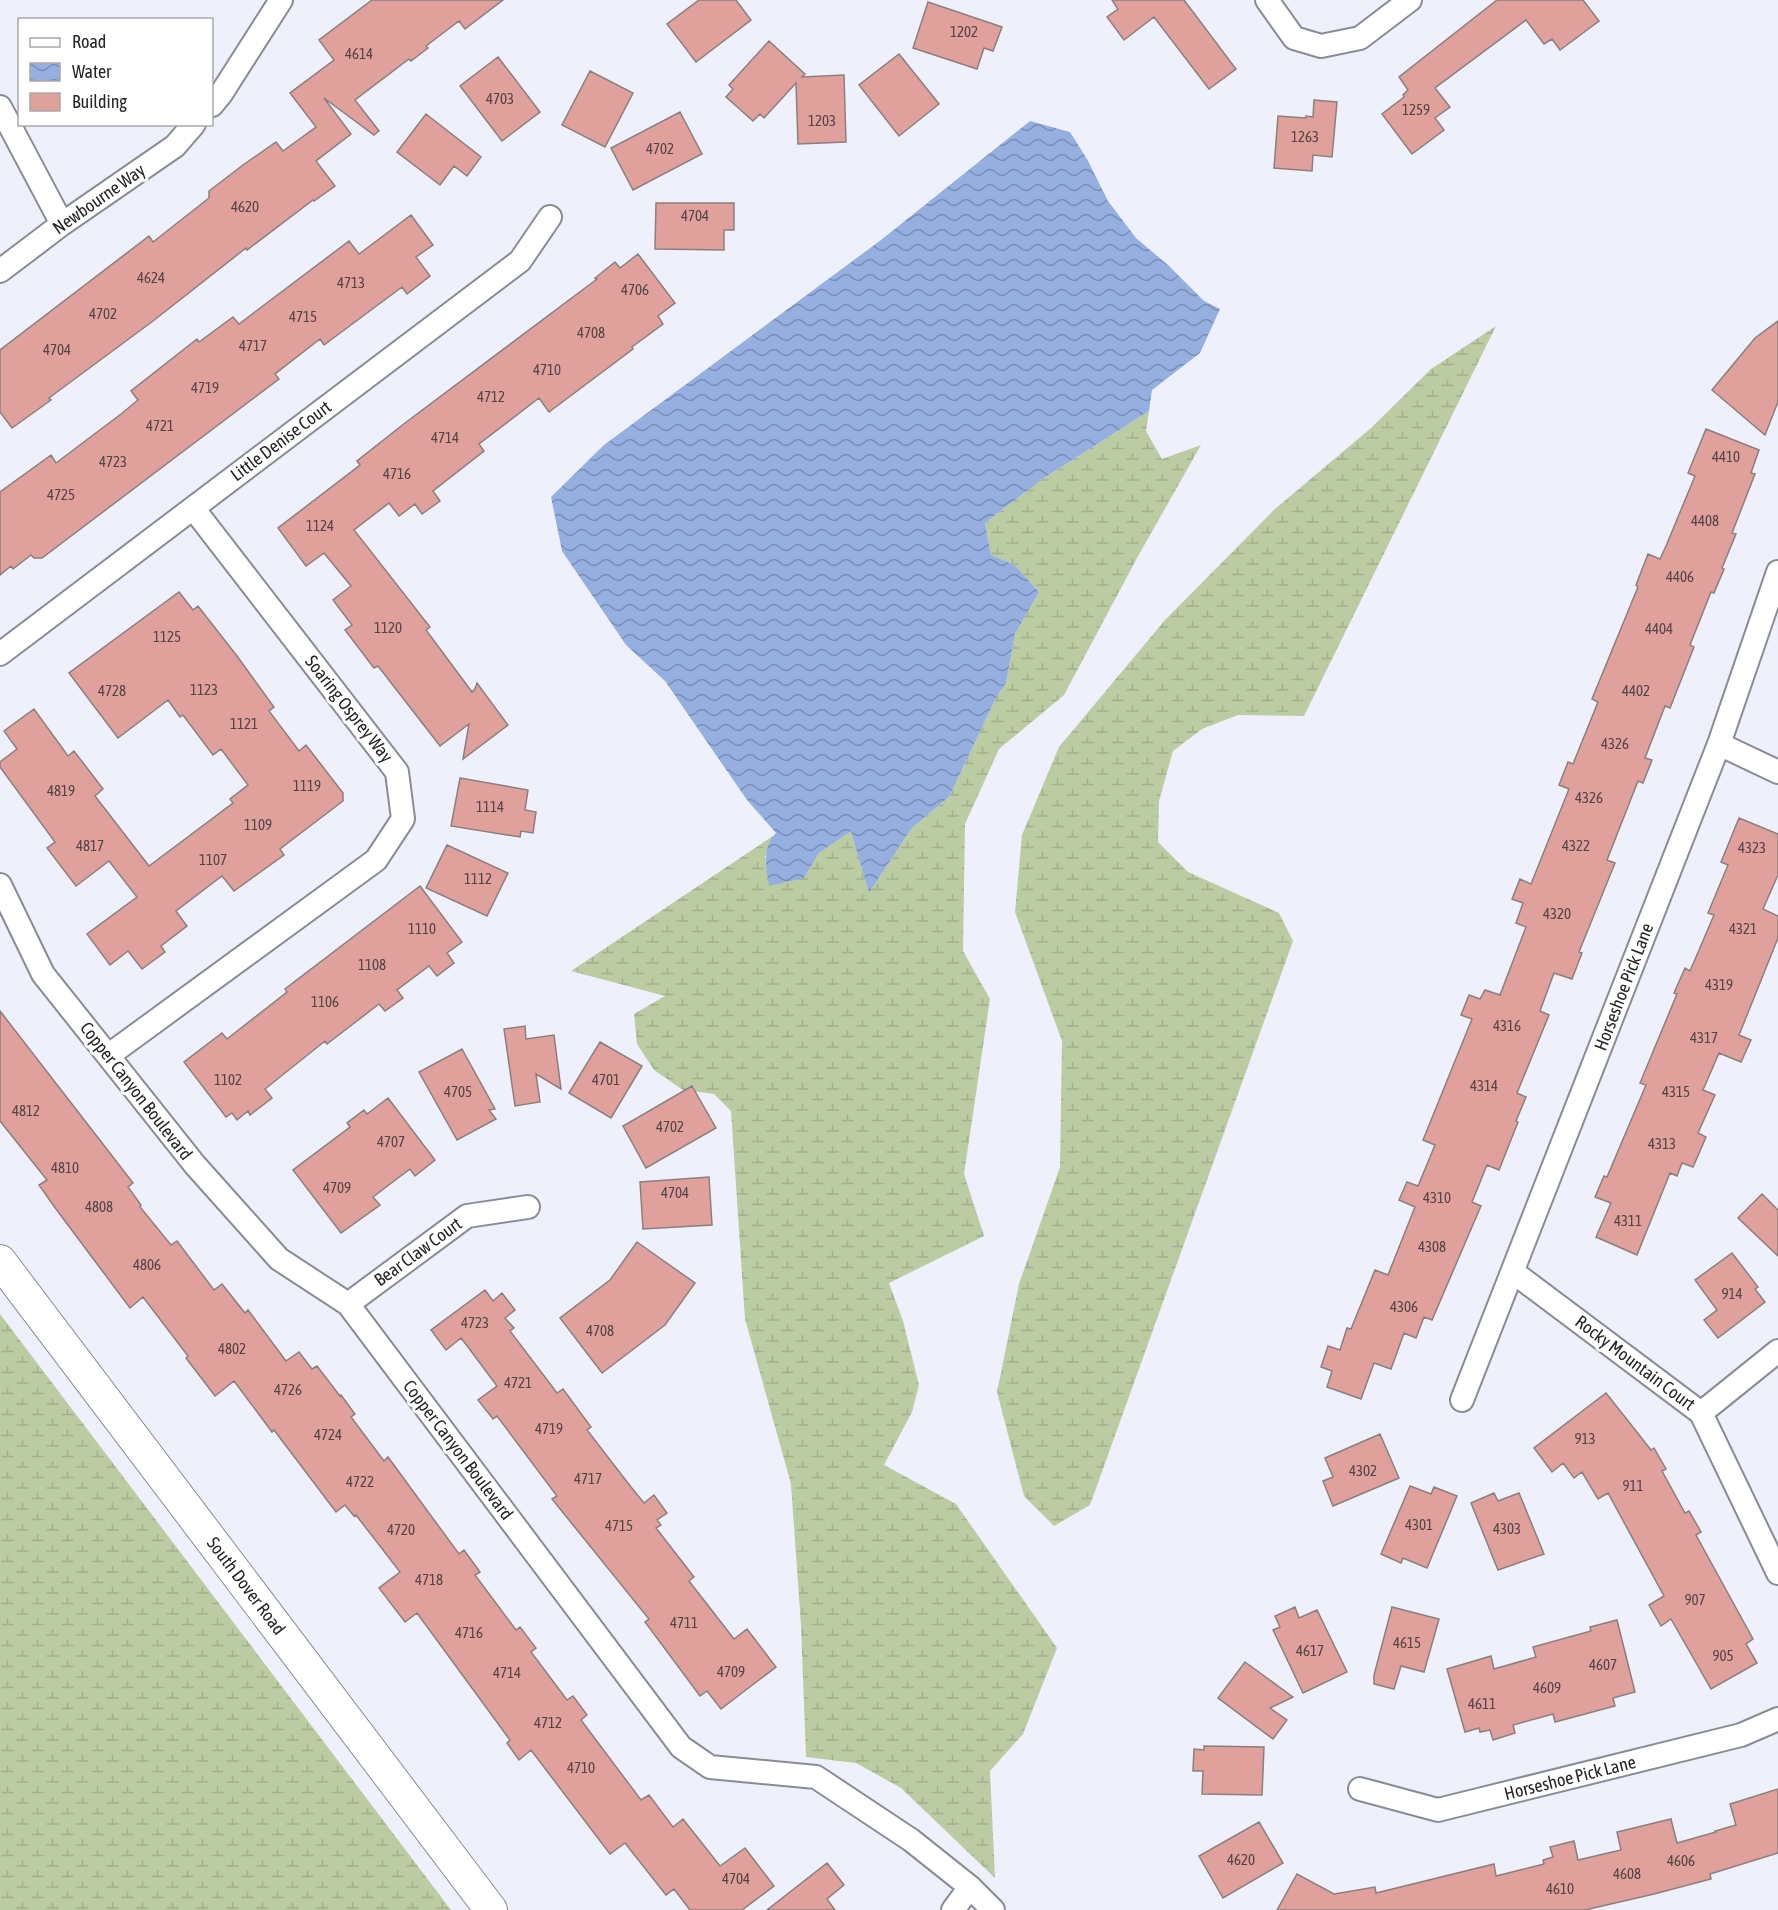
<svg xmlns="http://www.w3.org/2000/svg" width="1778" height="1910" font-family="'Asap Condensed',sans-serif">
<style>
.wetland{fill:url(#wetland-marsh)}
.water{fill:url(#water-waves)}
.building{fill:#e0a09c;stroke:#8a7f7e;stroke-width:1.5}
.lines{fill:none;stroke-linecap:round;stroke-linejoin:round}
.street-casing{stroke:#898c95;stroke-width:26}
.secondary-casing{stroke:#898c95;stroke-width:34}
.street{stroke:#fff;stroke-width:22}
.secondary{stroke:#fff;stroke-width:32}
.labels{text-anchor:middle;stroke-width:6;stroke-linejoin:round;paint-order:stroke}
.number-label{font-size:15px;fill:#534445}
.street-label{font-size:18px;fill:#242528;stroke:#fff}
</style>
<defs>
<pattern id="wetland-marsh" width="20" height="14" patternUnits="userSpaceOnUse" patternTransform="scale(1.5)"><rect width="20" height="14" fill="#bbcca3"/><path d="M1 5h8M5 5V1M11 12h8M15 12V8" fill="none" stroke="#a1af8c"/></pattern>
<pattern id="water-waves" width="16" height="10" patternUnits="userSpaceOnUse" patternTransform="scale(1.5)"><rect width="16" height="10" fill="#94afe0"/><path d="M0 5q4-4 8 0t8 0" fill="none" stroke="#798eb6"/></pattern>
</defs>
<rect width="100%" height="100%" fill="#eef1fb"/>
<path class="wetland" d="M1496,326L1304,716L1238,715L1202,729L1173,751L1159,801L1158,842L1188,872L1279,913L1293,941L1090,1505L1054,1526L1024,1496L997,1392L1019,1284L1060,1167L1062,1041L1015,912L1022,835L1059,747L1165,620L1275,509L1371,428L1431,369Z
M1149,411L1146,431L1162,459L1201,445L1137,558L1064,695L999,749L965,824L963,951L990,999L964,1174L984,1236L889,1283L903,1321L919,1385L912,1412L884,1465L956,1504L1057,1648L1023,1734L990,1771L995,1878L901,1788L856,1763L806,1757L801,1625L791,1484L745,1319L731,1111L714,1094L683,1090L654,1070L637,1044L634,1014L665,996L571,971L773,836L765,858L804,878L819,853L852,830L869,893L911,829L949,797L996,698L1006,683L1015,634L1039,592L1015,565L991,555L985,523L1041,480Z
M0,1314L451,1910H0Z"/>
<path class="water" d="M1030,121L1070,132L1087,159L1108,201L1136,238L1169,266L1204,301L1220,309L1200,353L1152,390L1149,411L1041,480L985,523L991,555L1015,565L1039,592L1015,634L1006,683L996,698L949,797L911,829L869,893L851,831L819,853L804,878L769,886C766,868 762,847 776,833L747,800L665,681L626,645L562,551L551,497L604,445L881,240Z"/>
<path class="building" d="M372,0H503L465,29L459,21L426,46L428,48L411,61L409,59L355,100L379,131L374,135L324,98L351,134L316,161L335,186L314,201L313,200L247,250L246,248L153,321L49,398L51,400L12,428L0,412V350L149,236L153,242L209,198V191L243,165L276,142L283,151L316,127L290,93L334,60L319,40Z
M699,0H736L751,20L696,62L667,24Z
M1112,0H1184L1236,69L1209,89L1154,17L1124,40L1107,17L1118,9Z
M1497,0H1583L1599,21L1560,50L1552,39L1544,44L1526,20L1435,88L1450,107L1435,118L1444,130L1412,154L1382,114L1404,97L1403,95L1408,90L1399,77Z
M928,2L1002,27L993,51L984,48L977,69L913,48Z
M769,41L805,74L802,77L844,75L846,142L798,144L796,83L764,118L760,114L753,121L726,97L733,89L729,85Z
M899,54L939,104L899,136L859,85Z
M498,57L540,112L502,141L460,86Z
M590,71L633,93L605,147L562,125Z
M1314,100L1337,102L1332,157L1313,155L1312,171L1274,168L1278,116L1306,118V116L1313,117Z
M680,112L702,154L633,190L611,148Z
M426,114L481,157L467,176L454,166L440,185L397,152Z
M656,203H734V230H724V250L655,249Z
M411,215L433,245L416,257L430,276L407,294L402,287L324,345L320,339L275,374L279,379L42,558H34L31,555L13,569L11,566L0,575V492L51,455L56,463L121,414L138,400L131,391L197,339L199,342L233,317L239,324L349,241L359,254Z
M638,254L675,303L658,316L663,324L632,347L633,349L549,412L539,398L479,444L484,451L433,491L440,501L422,514L415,504L399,516L389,503L354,530L430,627L426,630L472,692L475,689L477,683L508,725L463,759L469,724L440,746L378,666L374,668L345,630L352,625L333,600L351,586L324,553L306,566L278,528L360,465L357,461L405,423L597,279L595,278L615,262L620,268Z
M1778,321V402L1765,435L1712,390L1755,338Z
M1706,429L1759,450L1751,473L1755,474L1732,533L1736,534L1722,568L1724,569L1714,593L1711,592L1690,645L1694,647L1670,708L1665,706L1645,758L1652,760L1643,783L1638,781L1607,860L1615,863L1579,952L1582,953L1572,979L1554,973L1540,1011L1549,1015L1517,1093L1526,1097L1516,1121L1518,1122L1499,1170L1487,1165L1472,1202L1481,1206L1432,1320L1424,1317L1416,1338L1404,1333L1391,1369L1374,1363L1361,1399L1327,1387L1332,1371L1321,1367L1328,1346L1340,1350L1347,1328L1351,1329L1375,1270L1388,1275L1415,1207L1399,1200L1407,1182L1418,1186L1435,1145L1423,1140L1472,1019L1461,1015L1469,995L1480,999L1485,990L1500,995L1526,927L1516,923L1523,903L1512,899L1520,879L1531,884L1569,789L1559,785L1568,762L1573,764L1598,702L1592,699L1638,587L1636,585L1648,554L1660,559L1666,546L1695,476L1688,473Z
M179,592L193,610L198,606L237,656L274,707L269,711L299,751L306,745L343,793V801L280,849L284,855L234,891L222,876L176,911L187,926L161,946L165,952L142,969L128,951L110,965L87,934L137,897L109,861L76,886L47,848L55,842L0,767V762L17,749L4,731L34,709L68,756L74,751L103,789L95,796L149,866L233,803L230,799L248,785L221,749L213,755L183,715L180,717L168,700L118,738L69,673Z
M460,778L528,790L525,810L536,812L533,833L521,831L520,837L451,826Z
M1739,818L1778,834V875L1763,909L1778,916V938L1739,1035L1751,1040L1741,1062L1719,1053L1703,1090L1715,1095L1698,1133L1706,1137L1693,1167L1682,1163L1677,1176L1670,1173L1637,1255L1596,1237L1611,1203L1595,1197L1604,1176L1607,1177L1646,1085L1640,1083L1677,994L1674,993L1685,968L1690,971L1714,915L1708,913L1728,865L1721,862Z
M447,845L508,873L487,916L426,888Z
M420,886L462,942L447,953L454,963L437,976L429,966L397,990L403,998L385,1011L379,1004L327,1044L325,1041L265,1089L272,1098L250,1115L248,1111L237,1120L232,1113L226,1117L184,1062L222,1033L227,1039L287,992L285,989Z
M0,1011L133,1183L128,1187L141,1205L140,1207L171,1245L177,1241L214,1290L222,1284L245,1313L248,1310L286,1361L299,1352L312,1369L317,1366L340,1396L341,1395L355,1414L351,1417L384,1461L388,1457L459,1554L464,1550L480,1572L475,1575L516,1630L520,1627L536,1648L531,1652L567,1700L573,1696L587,1715L581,1720L641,1800L649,1795L673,1827L683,1819L720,1866L745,1848L774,1886L742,1910H690L674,1889L666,1895L625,1843L610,1854L531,1750L519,1760L507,1743L510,1740L417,1613L405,1622L379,1588L400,1572L356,1515L354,1516L345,1505L336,1512L274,1430L272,1432L234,1381L215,1396L186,1358L188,1356L143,1297L130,1308L56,1209L39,1185L47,1180L0,1121Z
M525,1026L526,1039L554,1035L561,1089L536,1074L540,1102L515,1106L504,1029Z
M600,1042L642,1066L611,1118L569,1093Z
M462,1049L495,1109L489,1110L496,1119L457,1140L419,1072Z
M692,1086L716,1128L646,1168L623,1126Z
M388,1098L435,1160L415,1176L410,1169L373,1197L380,1205L341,1233L293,1170L350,1127L347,1123L364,1110L367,1114Z
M709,1177L712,1225L643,1229L640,1182Z
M1762,1194L1778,1210V1256L1738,1218Z
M637,1242L695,1283L665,1325L602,1373L560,1318L610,1280Z
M1732,1253L1758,1287L1755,1289L1765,1302L1718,1338L1704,1320L1717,1310L1695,1280Z
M485,1290L493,1301L502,1293L515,1310L505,1318L514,1328L510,1331L557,1393L563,1389L591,1427L587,1430L631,1487L644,1503L654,1495L667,1513L657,1520L661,1525L656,1528L694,1577L689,1581L734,1639L747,1629L776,1667L721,1709L707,1691L700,1696L645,1622L649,1619L552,1499L557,1496L497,1416L493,1419L478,1400L497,1386L468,1347L461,1338L446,1350L431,1330Z
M1606,1393L1651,1450L1654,1448L1666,1469L1662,1471L1685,1513L1689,1511L1701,1532L1696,1535L1753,1639L1746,1644L1757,1663L1711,1689L1671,1619L1661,1626L1649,1605L1664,1596L1608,1493L1598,1499L1582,1472L1574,1478L1563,1463L1552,1472L1534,1448Z
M1380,1434L1399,1478L1333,1506L1323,1481L1333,1477L1325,1458Z
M1410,1486L1431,1494L1434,1487L1457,1496L1427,1568L1403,1558L1401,1563L1381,1554Z
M1494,1493L1498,1501L1519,1493L1544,1554L1498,1570L1471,1503Z
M1295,1607L1299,1618L1317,1610L1347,1672L1303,1693L1273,1630L1280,1627L1275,1616Z
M1392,1607L1439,1619L1424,1672L1401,1666L1394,1689L1374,1684V1675Z
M1617,1620L1635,1692L1613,1698L1615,1706L1555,1722L1553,1714L1513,1725L1515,1733L1493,1740L1490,1730L1480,1732L1479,1728L1465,1732L1447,1669L1491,1656L1494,1669L1536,1657L1533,1647L1591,1631L1590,1627Z
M1245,1662L1293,1697L1270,1708L1287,1720L1273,1739L1218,1698Z
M1204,1746L1264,1747L1262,1795L1202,1794L1203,1771H1193L1194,1749L1204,1750Z
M1778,1789V1853L1710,1874L1711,1879L1654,1894L1585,1910H1277L1297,1874L1334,1894L1375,1887L1376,1893L1494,1864L1496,1876L1544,1864L1543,1860L1553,1857L1550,1847L1574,1841L1578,1860L1621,1850L1617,1832L1671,1819L1677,1843L1716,1832L1715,1831L1736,1825L1730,1804Z
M1259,1822L1283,1863L1223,1898L1199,1856Z
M827,1863L844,1885L827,1899L835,1910H767Z"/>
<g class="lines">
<g class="street-casing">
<path id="street" d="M1267,0L1294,38L1321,46L1360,38L1410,0
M212,105L221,94L281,0
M0,107L62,224
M0,271L62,224L175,146L194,124
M0,654L520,261L550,217
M1719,744L1778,772
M0,885L43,974L195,1165L279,1259L348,1304L681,1747L710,1767L816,1777L911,1840L970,1887L993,1910
M109,1055L376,860L403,819L397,772L193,508
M1513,1272L1701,1413L1778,1573
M348,1304L467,1216L528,1207
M1462,1400L1719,744L1778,572
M1701,1413L1778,1351
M1360,1789L1438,1810L1741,1735L1778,1719
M953,1910L970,1887"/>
</g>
<g class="secondary-casing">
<path id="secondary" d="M0,1261L491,1910"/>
</g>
<use href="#street" class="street"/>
<use href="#secondary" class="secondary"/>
</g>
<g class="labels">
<g class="number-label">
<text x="964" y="37">1202</text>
<text x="359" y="59">4614</text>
<text x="500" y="104">4703</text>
<text x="1416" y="115">1259</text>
<text x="822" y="126">1203</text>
<text x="1305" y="142">1263</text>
<text x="660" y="154">4702</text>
<text x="245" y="212">4620</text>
<text x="695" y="221">4704</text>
<text x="151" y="283">4624</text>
<text x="351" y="288">4713</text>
<text x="635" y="295">4706</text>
<text x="103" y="319">4702</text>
<text x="303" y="322">4715</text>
<text x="591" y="338">4708</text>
<text x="253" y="351">4717</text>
<text x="57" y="355">4704</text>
<text x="547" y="375">4710</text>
<text x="205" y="393">4719</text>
<text x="491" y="402">4712</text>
<text x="160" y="431">4721</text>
<text x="445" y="443">4714</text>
<text x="1726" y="462">4410</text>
<text x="113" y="467">4723</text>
<text x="397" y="479">4716</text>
<text x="61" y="500">4725</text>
<text x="1705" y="526">4408</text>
<text x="320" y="531">1124</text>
<text x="1680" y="582">4406</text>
<text x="388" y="633">1120</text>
<text x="1659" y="634">4404</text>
<text x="167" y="642">1125</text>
<text x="204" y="695">1123</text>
<text x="112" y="696">4728</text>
<text x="1636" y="696">4402</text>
<text x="244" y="729">1121</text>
<text x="1615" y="749">4326</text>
<text x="307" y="791">1119</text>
<text x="61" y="796">4819</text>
<text x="1589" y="803">4326</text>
<text x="490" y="812">1114</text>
<text x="258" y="830">1109</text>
<text x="90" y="851">4817</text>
<text x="1576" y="851">4322</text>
<text x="1752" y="853">4323</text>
<text x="213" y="865">1107</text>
<text x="478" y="884">1112</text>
<text x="1557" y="919">4320</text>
<text x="422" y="934">1110</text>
<text x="1743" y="934">4321</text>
<text x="372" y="970">1108</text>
<text x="1719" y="990">4319</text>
<text x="325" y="1007">1106</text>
<text x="1507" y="1031">4316</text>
<text x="1704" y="1043">4317</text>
<text x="228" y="1085">1102</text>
<text x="606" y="1085">4701</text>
<text x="1484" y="1091">4314</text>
<text x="458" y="1097">4705</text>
<text x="1676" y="1097">4315</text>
<text x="26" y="1116">4812</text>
<text x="670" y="1132">4702</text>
<text x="391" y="1147">4707</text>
<text x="1662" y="1149">4313</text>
<text x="65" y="1173">4810</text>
<text x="337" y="1193">4709</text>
<text x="675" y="1198">4704</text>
<text x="1437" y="1203">4310</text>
<text x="99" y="1212">4808</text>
<text x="1628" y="1226">4311</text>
<text x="1432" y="1252">4308</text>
<text x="147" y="1270">4806</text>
<text x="1732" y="1299">914</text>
<text x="1404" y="1312">4306</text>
<text x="475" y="1328">4723</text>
<text x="600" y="1336">4708</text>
<text x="232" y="1354">4802</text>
<text x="518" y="1388">4721</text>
<text x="288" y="1395">4726</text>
<text x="549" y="1434">4719</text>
<text x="328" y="1440">4724</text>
<text x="1585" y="1444">913</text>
<text x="1363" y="1476">4302</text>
<text x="588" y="1484">4717</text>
<text x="360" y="1487">4722</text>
<text x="1633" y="1491">911</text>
<text x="1419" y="1530">4301</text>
<text x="619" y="1531">4715</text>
<text x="1507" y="1534">4303</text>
<text x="401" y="1535">4720</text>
<text x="429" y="1585">4718</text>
<text x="1695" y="1605">907</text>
<text x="684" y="1628">4711</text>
<text x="469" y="1638">4716</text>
<text x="1407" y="1648">4615</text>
<text x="1310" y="1656">4617</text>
<text x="1723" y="1661">905</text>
<text x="1603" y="1670">4607</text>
<text x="731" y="1677">4709</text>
<text x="507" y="1678">4714</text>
<text x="1547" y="1693">4609</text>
<text x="1482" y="1709">4611</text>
<text x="548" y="1728">4712</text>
<text x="581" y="1773">4710</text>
<text x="1241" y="1865">4620</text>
<text x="1681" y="1866">4606</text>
<text x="1627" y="1879">4608</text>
<text x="736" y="1884">4704</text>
<text x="1560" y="1894">4610</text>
</g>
<g class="street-label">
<text transform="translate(99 199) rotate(-35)" y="6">Newbourne Way</text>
<text transform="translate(281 441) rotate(-37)" y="6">Little Denise Court</text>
<text transform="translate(349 709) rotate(52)" y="6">Soaring Osprey Way</text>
<text transform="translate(1624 987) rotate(-69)" y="6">Horseshoe Pick Lane</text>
<text transform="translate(136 1091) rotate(52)" y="6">Copper Canyon Boulevard</text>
<text transform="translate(418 1252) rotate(-36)" y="6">Bear Claw Court</text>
<text transform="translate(1635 1363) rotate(37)" y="6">Rocky Mountain Court</text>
<text transform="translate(458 1450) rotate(53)" y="6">Copper Canyon Boulevard</text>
<text transform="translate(246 1586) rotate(53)" y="6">South Dover Road</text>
<text transform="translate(1570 1778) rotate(-14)" y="6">Horseshoe Pick Lane</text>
</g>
</g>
<rect x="18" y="18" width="195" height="108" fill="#ffffff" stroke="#a7a8a9" stroke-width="1.5"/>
<rect x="30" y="38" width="30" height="9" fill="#ffffff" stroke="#a7a8a9" stroke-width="1.5"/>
<text x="72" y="48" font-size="18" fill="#242528">Road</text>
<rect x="30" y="63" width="30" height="18" fill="url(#water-waves)" stroke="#a7a8a9" stroke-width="1.5"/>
<text x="72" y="78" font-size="18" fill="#242528">Water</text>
<rect x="30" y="93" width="30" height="18" fill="#e0a09c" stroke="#a7a8a9" stroke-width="1.5"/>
<text x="72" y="108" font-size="18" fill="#242528">Building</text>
</svg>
